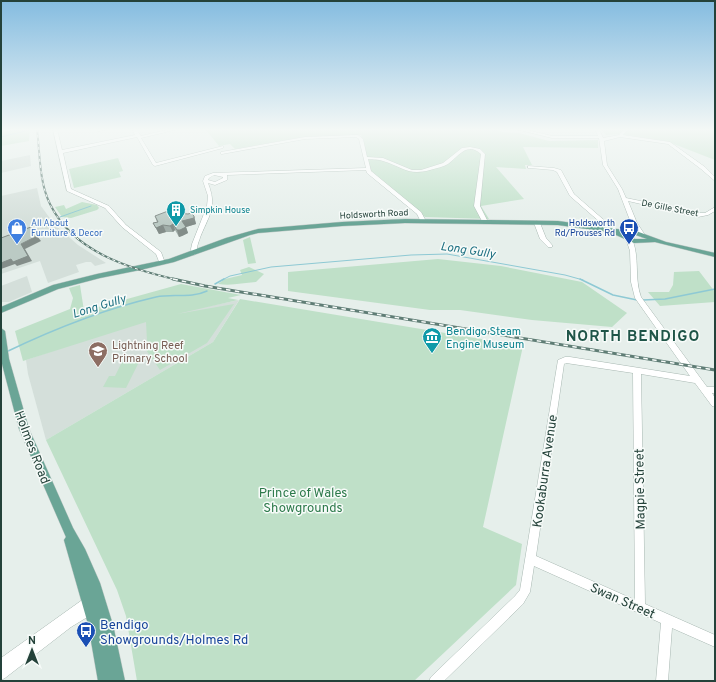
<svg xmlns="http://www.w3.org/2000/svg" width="716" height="682" font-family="Overpass,sans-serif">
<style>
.built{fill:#d4dfda}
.green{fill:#bfe0c8}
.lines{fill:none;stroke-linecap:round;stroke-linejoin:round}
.stream-far1{stroke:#8ec9d4;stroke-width:1}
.stream{stroke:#8ec9d4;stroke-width:1.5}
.minor-casing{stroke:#a8b8b2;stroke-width:1}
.major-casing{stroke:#c2cac8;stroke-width:1}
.minor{fill:#fff;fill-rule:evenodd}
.major{fill:#6aa596;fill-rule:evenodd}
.rail-far1-casing{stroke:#5f7d75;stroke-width:2}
.rail-casing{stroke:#5f7d75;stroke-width:3}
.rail-far1{stroke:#f7fbf9;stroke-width:1;stroke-dasharray:3;stroke-linecap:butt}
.rail{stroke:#f7fbf9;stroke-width:1.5;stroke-dasharray:4.5;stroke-linecap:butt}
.wall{fill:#a1aea9}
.shaded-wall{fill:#838d89}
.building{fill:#bbcac4;stroke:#838d89}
.labels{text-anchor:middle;stroke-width:3;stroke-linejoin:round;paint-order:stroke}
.far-street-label{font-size:9px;fill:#24423a;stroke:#f7fbf9}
.far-culture-label{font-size:9px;fill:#0d838f;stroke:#f7fbf9;text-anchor:start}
.far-shop-label{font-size:9px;fill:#366cbe;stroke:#f7fbf9;text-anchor:start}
.far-transit-label{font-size:9px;fill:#164399;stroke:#f7fbf9;text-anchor:end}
.culture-label{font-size:11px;fill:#0d838f;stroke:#f7fbf9;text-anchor:start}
.education-label{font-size:11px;fill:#785e54;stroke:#f7fbf9;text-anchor:start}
.water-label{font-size:12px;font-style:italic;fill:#1c6f80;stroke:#f7fbf9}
.near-street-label{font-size:13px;fill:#24423a;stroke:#f7fbf9}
.near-park-label{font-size:13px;fill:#2d7a4b;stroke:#f7fbf9}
.near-transit-label{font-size:13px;fill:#164399;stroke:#f7fbf9;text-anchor:start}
.district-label{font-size:15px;font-weight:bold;letter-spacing:1px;fill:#1f5548;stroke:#f7fbf9}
</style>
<rect width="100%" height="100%" fill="#e6efeb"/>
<path class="built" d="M30,155L31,166L1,173V161Z
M37,188L41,206L54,224L78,245L106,263L95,266L91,262H86L76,265L79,272L48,283L40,261L1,274V196Z
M27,276L32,292L9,302H2L1,286Z
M239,300L213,342L46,440L28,374L26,360L150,318Z"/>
<path class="green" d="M22,129H30L29,141L1,146V132Z
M205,129H497L502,132L519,133L549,141L598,140V148L523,147L532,165H525L526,169L496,167L524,199L481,206L489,219L425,217L372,174L361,135L304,137L235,149L230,144L219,146Z
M601,129H715V160L666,141L621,134L606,135Z
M118,158L123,171L119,172L121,177L74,188L69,169Z
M82,202L97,205L99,208L97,210L71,218L62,217L55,207L64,205L66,209Z
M250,237L256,263L248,264L243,240Z
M438,259L501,266L582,282L627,313L612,327L532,320L460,310H430L288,291V272Z
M249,267L264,274L256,282C242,283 232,286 218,284L225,279L242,275L240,270Z
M699,271L715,292V302L660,306L648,292H669L673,285L674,272Z
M181,284L241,295L228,298L238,300L177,314L234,304L207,343L160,370L144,347L147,341L146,322L23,361L15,331L70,309L73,298L69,288L80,285L84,311Z
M240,299L523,346L483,527L522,544L516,585L414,681H137L126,616L117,590L46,440L213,342Z
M123,360H140L126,388L103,387L109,376H115Z"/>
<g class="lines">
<path class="stream-far1" d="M1,137L33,129
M60,217L91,206
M55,222L57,220
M222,280L230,276L271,267L411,255L447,254L565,275L583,280"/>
<path class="stream" d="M580,279L613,295L637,300
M215,284L224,279
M643,300L665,299L715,289
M6,352C54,329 104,309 156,297C173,293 190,299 207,291"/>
<g class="minor-casing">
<path id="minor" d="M53,129H57L62,150L135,135L132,129H136L141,136L171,129H178L141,138L156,163L223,146V148L155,166L153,165L137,137L63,153L71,189L109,206L126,225L161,252L165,263L164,264H160L156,254L122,227L105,208L67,191Z
M98,129H108L99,131H98Z
M516,129H523L552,136H598L595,129H599L603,138L619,135L624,129H628L623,135L670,142L705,167L715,177V181L701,169L668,144L620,137L604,141L607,165L622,189L626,198L698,213H705L715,207V211L708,215L698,217L628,201L637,223L645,235L642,237L640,236L631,223L618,189L603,165L599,138H552Z
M358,135L363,139L367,157L383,158L412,170H421L443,163L462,148L470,147L480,149L485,154L480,206L488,222L487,223H483L474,206L481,154C467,141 458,157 448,164C443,167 436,168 430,170C408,176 403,167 383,161C379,159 373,160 368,159L371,171L421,212L426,221L425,222H421L417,214L367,173L366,170L227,175V180L215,185L208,183C217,206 210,214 201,235C199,241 196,247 197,253L194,255L192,254L191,249L192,244L207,206L208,196L203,181L205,176L213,173L366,168L359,139L356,137L305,139L222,154H221V152L305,137ZM214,175L223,177V178L215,182L208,180L209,178Z
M528,166L554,168L561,170L574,194L605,221L610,231L609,232H605L601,223L570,196L557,172L553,170L530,168H528Z
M537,221L540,223L546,238L552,245V247H548L540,239L534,223Z
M629,237L632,239C640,257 634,278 641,297L707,387H715V393H712L715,398V407L712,406L695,383L641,374L645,604L715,635V647L672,628L668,681H656L661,623L534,566L530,592L523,604L444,681H429L431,677L515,596L520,590L558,360L565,357H570L690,376L635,298L631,282L630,251L626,239ZM566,363L633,373L635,600L536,556L564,364Z
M89,597L93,598L94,602L93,605L95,609L94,613L71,627L5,678L1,680V658L85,598Z"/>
</g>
<g class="major-casing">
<path id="major" d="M405,219L558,221L624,230L636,231L666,242L715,253V257L655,242L634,243L616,235V233L558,225L405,223L342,226L258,233L250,235L174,262L140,270L100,278L58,289L1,313V307L53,285L97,274L169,259L226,238L258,229L342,222ZM622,234H633L647,239H635Z
M1,328L5,331L9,359L29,429L73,528L85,549L100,583L113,625L125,681H98L88,624L64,540L66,537L19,429L1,360Z"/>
</g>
<use href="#minor" class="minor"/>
<use href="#major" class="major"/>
<g class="rail-far1-casing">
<path id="rail-far1" d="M37,129C40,153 39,182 50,204C73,252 130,269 178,280"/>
</g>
<g class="rail-casing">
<path id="rail" d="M173,279L205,286L715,370"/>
</g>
<use href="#rail-far1" class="rail-far1"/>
<use href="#rail" class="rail"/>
</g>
<path class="wall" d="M155,216H194L196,224L186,227L188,233L182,236L179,237L175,230L173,232H166L159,234L153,223L157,222Z"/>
<path class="shaded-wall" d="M194,216L196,224L186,227L188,233L182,236L179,237L177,230L182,221Z
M173,224L175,230L173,232L170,226Z
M163,225L166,232L159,234L156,228Z
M37,236L41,241L25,249L32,261L17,266L15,264L1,269V263L21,244Z"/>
<path class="building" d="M168,211H171L175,217L178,213L188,214L191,213L194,216V218L182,221L186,227L180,230H177L173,224L170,226L163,225L156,228L153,223L158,222L155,216Z
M31,227L37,236L21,244L28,256L13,262L11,259L1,263V238Z"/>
<linearGradient id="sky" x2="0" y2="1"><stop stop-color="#84bce0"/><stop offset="0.58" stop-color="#f4f8f6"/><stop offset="1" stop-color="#f4f8f6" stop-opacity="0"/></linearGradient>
<rect width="716" height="224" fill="url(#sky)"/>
<defs>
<g id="building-pin" transform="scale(1)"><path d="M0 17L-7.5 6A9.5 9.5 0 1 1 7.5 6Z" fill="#0f9aa8" stroke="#f7fbf9"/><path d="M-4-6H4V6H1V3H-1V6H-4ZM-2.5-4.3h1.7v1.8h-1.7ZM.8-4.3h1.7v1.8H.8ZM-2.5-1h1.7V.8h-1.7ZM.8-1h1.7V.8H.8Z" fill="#fff"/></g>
<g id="shop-pin" transform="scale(1)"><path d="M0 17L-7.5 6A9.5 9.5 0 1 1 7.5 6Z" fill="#3f7fe0" stroke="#f7fbf9"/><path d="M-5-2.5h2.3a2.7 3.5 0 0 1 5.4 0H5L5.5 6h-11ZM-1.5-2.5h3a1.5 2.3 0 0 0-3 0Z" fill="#fff"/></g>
<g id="bus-pin" transform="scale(1)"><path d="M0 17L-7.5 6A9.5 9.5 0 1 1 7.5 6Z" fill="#1a4fb4" stroke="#f7fbf9"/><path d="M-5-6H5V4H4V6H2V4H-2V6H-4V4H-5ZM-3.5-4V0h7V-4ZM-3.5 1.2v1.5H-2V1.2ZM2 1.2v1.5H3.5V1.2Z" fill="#fff"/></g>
<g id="museum-pin" transform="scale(1)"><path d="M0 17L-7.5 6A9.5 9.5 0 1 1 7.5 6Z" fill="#0f9aa8" stroke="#f7fbf9"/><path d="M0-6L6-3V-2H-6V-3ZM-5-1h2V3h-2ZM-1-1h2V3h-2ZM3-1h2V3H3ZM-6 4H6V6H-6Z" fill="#fff"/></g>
<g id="school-pin" transform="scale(1)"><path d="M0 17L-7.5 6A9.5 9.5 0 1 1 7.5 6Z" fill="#8d6e63" stroke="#f7fbf9"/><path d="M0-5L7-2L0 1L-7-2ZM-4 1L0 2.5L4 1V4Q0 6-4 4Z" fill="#fff"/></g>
</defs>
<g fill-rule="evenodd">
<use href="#building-pin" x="176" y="210"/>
<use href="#shop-pin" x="17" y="228"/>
<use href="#bus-pin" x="629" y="228"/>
<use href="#museum-pin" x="432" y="337"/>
<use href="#school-pin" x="98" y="351"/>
<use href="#bus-pin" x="86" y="631"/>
</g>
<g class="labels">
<g class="far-street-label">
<text transform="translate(670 208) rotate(11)" y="3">De Gille Street</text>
<text transform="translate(374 214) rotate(-3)" y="3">Holdsworth Road</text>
</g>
<g class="far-culture-label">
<text x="190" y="213">Simpkin House</text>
</g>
<g class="far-shop-label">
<text x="31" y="226">All About<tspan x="31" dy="10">Furniture &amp; Decor</tspan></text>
</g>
<g class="far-transit-label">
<text x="615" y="226">Holdsworth<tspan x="615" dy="10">Rd/Prouses Rd</tspan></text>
</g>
<g class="culture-label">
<text x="446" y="335">Bendigo Steam<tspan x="446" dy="13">Engine Museum</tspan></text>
</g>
<g class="education-label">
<text x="112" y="349">Lightning Reef<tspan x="112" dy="13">Primary School</tspan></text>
</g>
<g class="water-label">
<text transform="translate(468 250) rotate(9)" y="4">Long Gully</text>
<text transform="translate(99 306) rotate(-17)" y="4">Long Gully</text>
</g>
<g class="near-street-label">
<text transform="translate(33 447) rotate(69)" y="5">Holmes Road</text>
<text transform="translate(544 471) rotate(-82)" y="5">Kookaburra Avenue</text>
<text transform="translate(639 489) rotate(-91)" y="5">Magpie Street</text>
<text transform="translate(623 600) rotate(24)" y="5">Swan Street</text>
</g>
<g class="near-park-label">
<text x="303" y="497">Prince of Wales<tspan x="303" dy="15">Showgrounds</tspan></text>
</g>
<g class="near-transit-label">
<text x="100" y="629">Bendigo<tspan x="100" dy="15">Showgrounds/Holmes Rd</tspan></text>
</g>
<g class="district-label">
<text x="633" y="341">NORTH BENDIGO</text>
</g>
</g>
<rect width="716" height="682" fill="none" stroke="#24423a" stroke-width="4"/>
<g transform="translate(32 650)" stroke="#f7fbf9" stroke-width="3" paint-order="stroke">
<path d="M0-3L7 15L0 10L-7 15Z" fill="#24423a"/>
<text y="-6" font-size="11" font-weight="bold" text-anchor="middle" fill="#24423a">N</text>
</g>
</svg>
